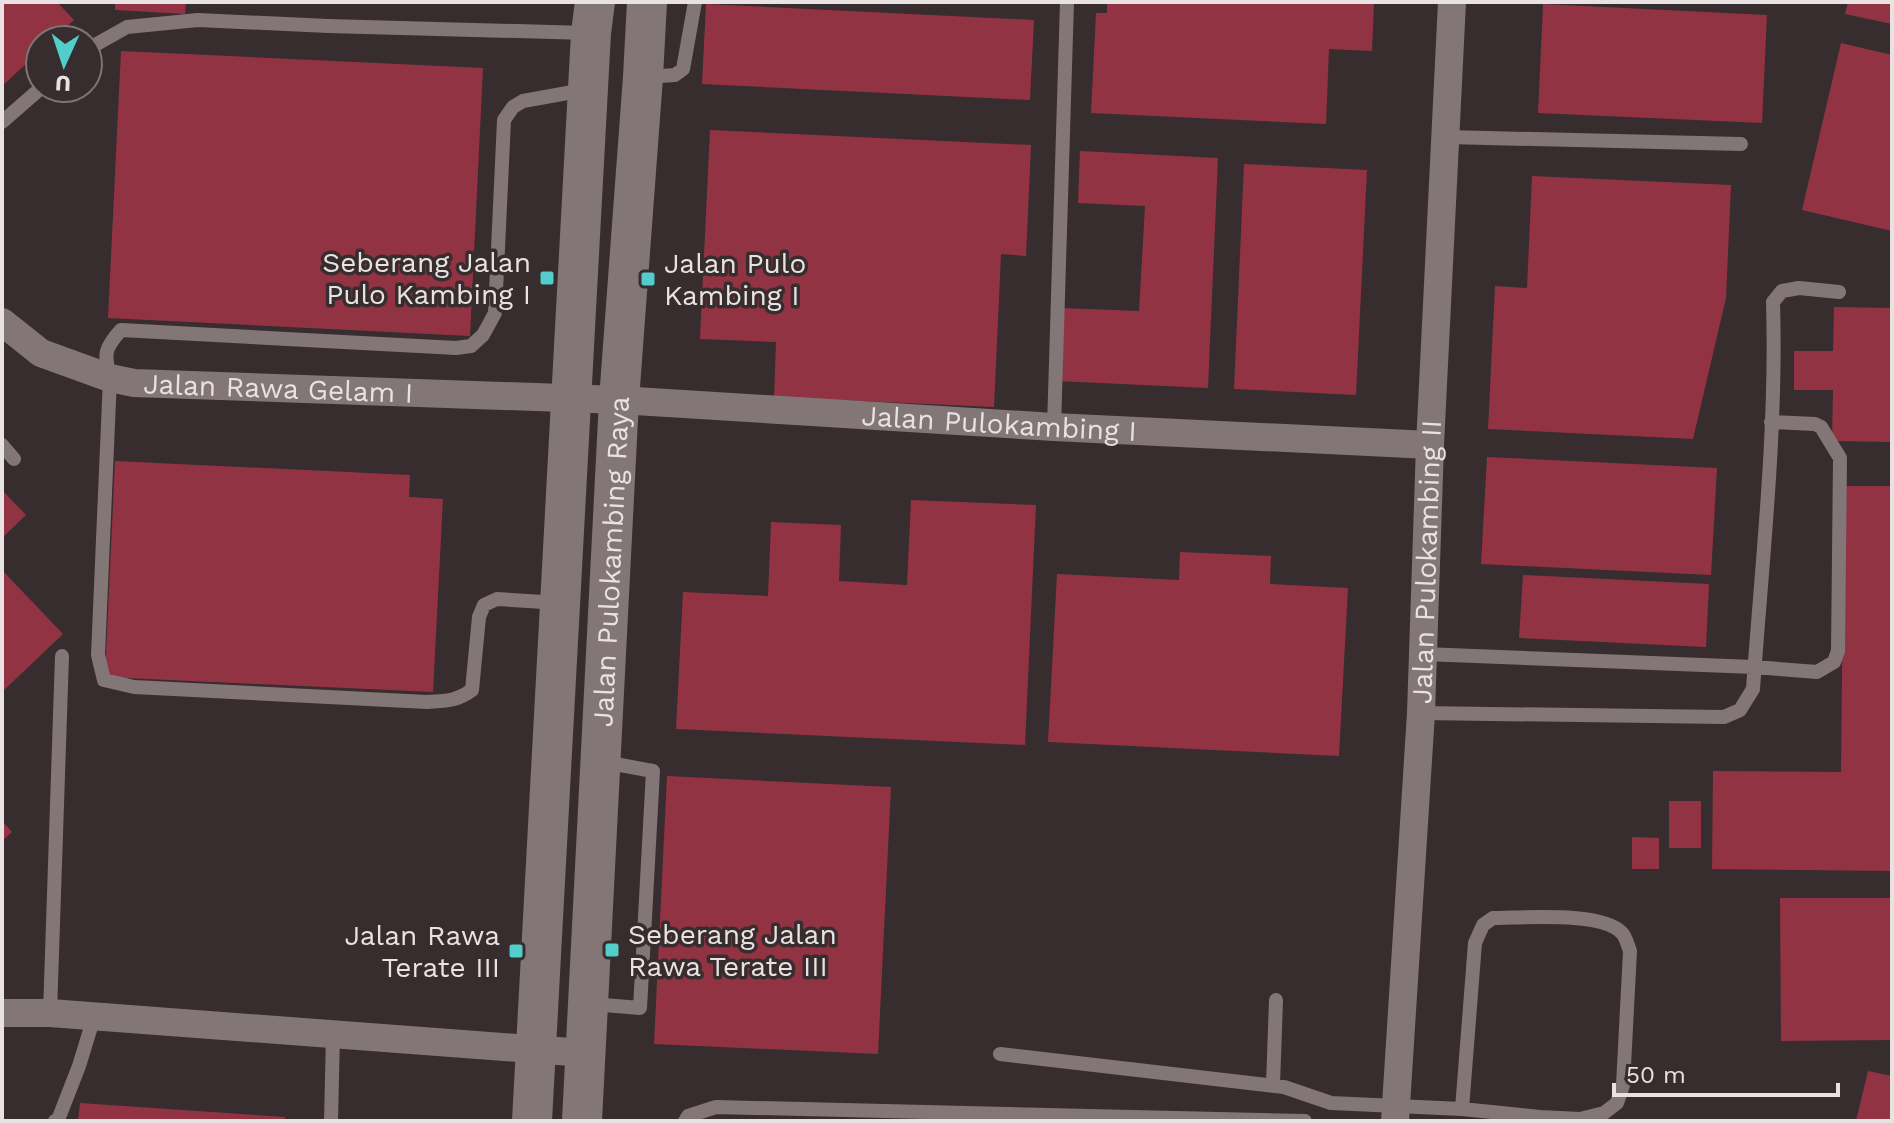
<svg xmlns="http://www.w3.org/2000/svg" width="1894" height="1123" font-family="'Work Sans',sans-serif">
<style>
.building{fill:#923343}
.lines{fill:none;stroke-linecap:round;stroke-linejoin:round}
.lane{stroke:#827677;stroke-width:14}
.street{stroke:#827677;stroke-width:28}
.secondary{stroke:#827677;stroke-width:40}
.poi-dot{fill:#53cdcb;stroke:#372d2e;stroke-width:3}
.labels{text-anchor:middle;stroke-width:7;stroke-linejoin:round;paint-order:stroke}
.poi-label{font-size:28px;fill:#e9e2e3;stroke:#372d2e;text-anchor:end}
.street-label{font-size:28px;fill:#e9e2e3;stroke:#372d2e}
</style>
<rect width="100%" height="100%" fill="#372d2e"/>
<path class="building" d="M2,2H57L74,20L52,40H40V51L2,86Z
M115,2H186L185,14L115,10Z
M1107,2H1374L1372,51L1329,49L1326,124L1091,113L1096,13H1107Z
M1848,2H1892V24L1845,14Z
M706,4L1034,20L1030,100L702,84Z
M1543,4L1767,15L1762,123L1538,113Z
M1841,43L1892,55V231L1802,210Z
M121,51L483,68L470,336L108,318Z
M710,130L1031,145L1026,256L1001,254L994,407L774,397L776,342L700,339Z
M1080,151L1218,158L1208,388L1057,381L1061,308L1139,311L1145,206L1078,203Z
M1244,164L1367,170L1356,395L1234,389Z
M1532,176L1731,185L1726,298L1693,439L1488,429L1495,286L1527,288Z
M1834,307L1892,308V442L1832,441L1833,390H1794V351H1833Z
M1487,457L1717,468L1711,575L1481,564Z
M115,461L410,475L409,497L443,499L433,692L105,677Z
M1844,486H1892V871L1712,869L1713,771L1841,772Z
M2,490L26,515L2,538Z
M911,500L1036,505L1025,745L676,729L683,592L768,596L771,522L841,525L839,581L907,585Z
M1180,552L1271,556L1270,584L1348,588L1339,756L1048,742L1057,574L1179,580Z
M2,570L63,634L2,692Z
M1523,575L1709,584L1706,647L1519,638Z
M667,776L891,787L878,1054L654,1044Z
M1669,801H1701V848H1669Z
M2,821L12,832L2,841Z
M1632,837L1659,838V869H1632Z
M1780,898H1892V1040L1781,1041Z
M1868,1071L1892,1076V1121H1856Z
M80,1103L285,1117V1121H78Z"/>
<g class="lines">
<path class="lane" d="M88,49L127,27L198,20L328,26L587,33
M646,77L675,75L683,69L695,2
M2,122L41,88
M1447,137L1741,144
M1054,427L1067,2
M2,445L14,459
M559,603L497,599L484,605L479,617L472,690C457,701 446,701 427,702L134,687L104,680L98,655L110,378C104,353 104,349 121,330L456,348L471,346L483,335L495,313L504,120L513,107L523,101L584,90
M1423,654L1754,667L1817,672L1834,662L1838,651L1840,458L1821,427L1815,424L1771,422
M1421,713L1724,717L1740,710L1753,689C1762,561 1777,431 1773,302L1782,291L1799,288L1839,292
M592,1004L640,1008L653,771L604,762
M50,1013L62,656
M1000,1054L1284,1087L1331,1103L1462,1109L1540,1117L1580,1119L1604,1113L1617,1103L1623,1085L1630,951C1628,946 1626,937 1622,933C1602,911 1523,918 1493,918L1483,925L1475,943L1462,1109
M1273,1085L1276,1000
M55,1121L58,1120L79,1066L94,1017
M331,1121L333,1035
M685,1121L688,1116L716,1107L1305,1121"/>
<g class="street">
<path id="s1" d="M2,322L41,353L110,378L134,383L619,400L1054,427L1430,445"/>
<path d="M2,1013H50L584,1053"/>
<path id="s2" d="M1395,1121L1421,713L1430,445L1452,2"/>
</g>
<g class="secondary">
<path d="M532,1121L591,33L595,2"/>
<path id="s3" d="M582,1121L619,400L643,77L647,2"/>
</g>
</g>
<g class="poi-dot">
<rect x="539" y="270" width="16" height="16" rx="4"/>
<rect x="640" y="271" width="16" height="16" rx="4"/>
<rect x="604" y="942" width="16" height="16" rx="4"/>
<rect x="508" y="943" width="16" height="16" rx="4"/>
</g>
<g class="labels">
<g class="poi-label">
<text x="531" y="272">Seberang Jalan<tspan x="531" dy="32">Pulo Kambing I</tspan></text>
<text x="664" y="273" text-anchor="start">Jalan Pulo<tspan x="664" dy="32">Kambing I</tspan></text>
<text x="628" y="944" text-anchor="start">Seberang Jalan<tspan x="628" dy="32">Rawa Terate III</tspan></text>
<text x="500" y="945">Jalan Rawa<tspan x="500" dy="32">Terate III</tspan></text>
</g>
<g class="street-label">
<text dy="10" stroke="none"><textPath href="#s1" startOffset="292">Jalan Rawa Gelam I</textPath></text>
<text dy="10" stroke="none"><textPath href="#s1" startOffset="1014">Jalan Pulokambing I</textPath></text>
<text dy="10" stroke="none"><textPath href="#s3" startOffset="560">Jalan Pulokambing Raya</textPath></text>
<text dy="10" stroke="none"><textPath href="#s2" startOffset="560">Jalan Pulokambing II</textPath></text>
</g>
</g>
<rect width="1894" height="1123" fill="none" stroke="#e9e2e3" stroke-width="8"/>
<g transform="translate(64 64) rotate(183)"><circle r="38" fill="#372d2e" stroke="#7e7576" stroke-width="2"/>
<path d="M0-6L14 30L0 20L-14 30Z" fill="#53cdcb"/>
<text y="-12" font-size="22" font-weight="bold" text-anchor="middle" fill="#e9e2e3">U</text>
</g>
<path d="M1614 1083v12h224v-12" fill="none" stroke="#e9e2e3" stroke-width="4"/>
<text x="1626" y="1083" font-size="24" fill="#e9e2e3" stroke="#372d2e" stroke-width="6" paint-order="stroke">50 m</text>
</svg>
